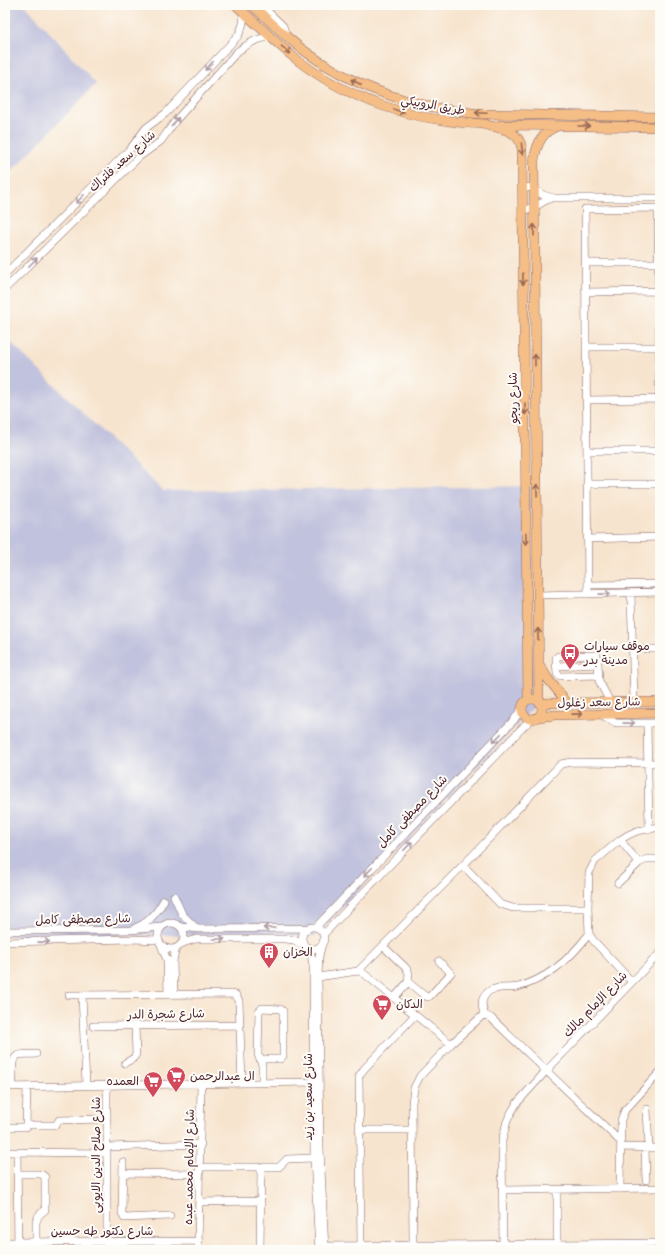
<svg xmlns="http://www.w3.org/2000/svg" width="665" height="1255" font-family="'Balsamiq Sans','Playpen Sans Arabic',sans-serif">
<style>
.industrial{fill:#c1c2dd}
.lines{fill:none;stroke-linecap:round;stroke-linejoin:round}
.minor-casing{stroke:#876464;stroke-width:8}
.major-casing{stroke:#876464;stroke-width:10}
.minor{stroke:#fff;stroke-width:7}
.major{stroke:#f6be87;stroke-width:9}
.oneway{stroke:#976754}
.oneway2{stroke:#ae9aa0}
.labels{text-anchor:middle;stroke-width:4;stroke-linejoin:round;paint-order:stroke}
.street-label{font-size:12px;fill:#4a1f2b;stroke:#fdfcf7}
.poi-label{font-size:12px;fill:#4a1f2b;stroke:#fdfcf7;text-anchor:start}
</style>
<rect width="100%" height="100%" fill="#fdfcf7"/>
<filter id="ink" filterUnits="userSpaceOnUse"><feTurbulence type="fractalNoise" baseFrequency=".025" numOctaves="2"/><feDisplacementMap in="SourceGraphic" scale="8" xChannelSelector="R" yChannelSelector="G"/><feConvolveMatrix kernelMatrix="1 2 1 2 8 2 1 2 1" color-interpolation-filters="sRGB"/></filter>
<filter id="wash" filterUnits="userSpaceOnUse"><feTurbulence type="fractalNoise" baseFrequency=".012" numOctaves="4" result="noise"/><feDisplacementMap in="SourceGraphic" scale="16" xChannelSelector="R" yChannelSelector="G"/><feGaussianBlur stdDeviation="0.9" result="paint"/><feColorMatrix in="noise" values="0 0 0 0 0 0 0 0 0 0 0 0 0 0 0 0 0 1.4 0 .05"/><feComposite in="paint" operator="in"/></filter>
<g filter="url(#wash)">
<rect width="100%" height="100%" fill="#f7e4ce"/>
<path class="industrial" d="M5,5H25L96,84L5,178Z
M5,337L163,491L531,486L533,708L315,936L168,935L5,936Z"/>
</g>
<g filter="url(#ink)">
<g class="lines">
<g class="minor-casing">
<path id="minor" d="M261,5L283,26L286,35
M522,189L531,187L543,195L554,198H660
M658,208L660,463
M522,210C535,210 540,202 552,198
M586,263H659
M5,274L131,148L146,128L166,113L238,36C242,28 245,21 243,11
M5,289L139,157L161,141L176,120L238,51C250,43 256,38 271,37
M586,292L659,291
M586,347H659
M587,400L660,399
M587,451H660
M587,484H660
M587,539L660,537
M588,585L660,584
M631,593L634,702
M588,594L585,209L660,208
M538,595L660,592
M632,649H660
M598,664L597,655L558,656L556,658L557,674L560,676L598,675
M557,666L598,664L599,681L610,702
M600,714L616,723H660
M647,723L649,828
M620,840L639,863
M463,865L500,904L513,908H588
M618,883L639,863L647,859H660
M174,896L182,914L196,928
M158 936a13 13 0 1 1 26 0a13 13 0 1 1-26 0Z
M181,927L199,929L308,928
M316,927L514,720L522,708
M302 938a11 11 0 1 1 22 0a11 11 0 1 1-22 0Z
M135,928C149,923 157,913 164,900
M5,931L130,930L161,927
M323,935L359,897L525,725L532,719
M5,942L131,939L159,940
M181,944L186,942L196,939H285L294,940L304,945
M322,944L319,956L318,977L320,1149L325,1250
M161,945L167,960L168,994
M383,946L406,968L409,973L408,982L394,998
M307,948L311,954L313,965L314,1158L319,1250
M358,971L474,854L561,764L571,762L660,763
M318,977L358,971L362,972L451,1044
M408,982L425,996L428,997L430,996L451,973L439,961
M632,982L593,940L589,934L588,908L589,873L595,861L620,840L628,835L637,831L660,827
M174,994L173,961L176,948
M69,995L232,994L236,995L239,1001L242,1083
M82,995L86,1085
M485,1015C481,1007 480,999 488,992C495,986 509,989 518,987C547,979 571,958 589,934
M93,1026L240,1025
M261,1059H280L283,1056V1011L280,1009L262,1008L259,1011L258,1055L262,1065V1083
M125,1063L134,1058L136,1054L135,1025
M107,1085V1250
M5,1087L313,1082
M13,1087C13,1080 10,1059 17,1056C21,1053 31,1055 36,1054
M647,1109L649,1148
M27,1125H56L59,1120L107,1119
M5,1127H26L27,1087
M359,1130H412
M107,1147L201,1144
M621,1147L660,1148
M645,1147L646,1180
M5,1152L107,1153
M17,1152L18,1250
M123,1162L122,1213L124,1218L170,1216
M200,1167H279L287,1159L314,1158
M123,1173L200,1174
M17,1174H41L45,1177V1210L39,1215L36,1222V1242
M620,1189L621,1120L625,1110L660,1072
M503,1190L660,1188
M557,1190V1250
M199,1202L261,1201
M5,1242L199,1241
M413,1245L412,1103L414,1088L420,1076L451,1044L482,1016L485,1015L491,1018L621,1142
M325,1246L660,1243
M361,1246L359,1076L364,1069L415,1015
M45,1250V1242
M198,1250L201,1083
M260,1250L261,1167
M503,1250L502,1141L507,1121L512,1111L517,1103L546,1071L660,953"/>
</g>
<g class="major-casing">
<path id="major" d="M236,5C254,22 272,39 291,55C346,100 415,122 486,124
M252,5C267,19 282,33 298,46C353,88 413,108 481,114L660,117
M481,124C498,128 519,128 522,149L528,700
M500,125L660,127
M539,664L548,679L562,696L564,703
M522 709a10 10 0 1 1 20 0a10 10 0 1 1-20 0Z
M539,701L534,161C536,145 542,131 558,126
M540,703L660,702
M538,717L555,715L660,713"/>
</g>
<use href="#minor" class="minor"/>
<use href="#major" class="major"/>
</g>
<defs><path id="oneway-shaft" d="M-6 0H5M1.5-3L5.5 0L1.5 3" fill="none" stroke-width="1.6" stroke-linecap="round" stroke-linejoin="round"/></defs>
<g class="oneway">
<use href="#oneway-shaft" transform="translate(286 50) rotate(41)"/>
<use href="#oneway-shaft" transform="translate(356 82) rotate(-153)"/>
<use href="#oneway-shaft" transform="translate(399 111) rotate(17)"/>
<use href="#oneway-shaft" transform="translate(481 113) rotate(-177)"/>
<use href="#oneway-shaft" transform="translate(584 126)"/>
<use href="#oneway-shaft" transform="translate(522 149) rotate(84)"/>
<use href="#oneway-shaft" transform="translate(534 230) rotate(-90)"/>
<use href="#oneway-shaft" transform="translate(523 279) rotate(89)"/>
<use href="#oneway-shaft" transform="translate(535 360) rotate(-90)"/>
<use href="#oneway-shaft" transform="translate(525 409) rotate(89)"/>
<use href="#oneway-shaft" transform="translate(537 490) rotate(-91)"/>
<use href="#oneway-shaft" transform="translate(526 539) rotate(89)"/>
<use href="#oneway-shaft" transform="translate(538 634) rotate(-91)"/>
<use href="#oneway-shaft" transform="translate(577 714) rotate(-1)"/>
</g>
<g class="oneway2">
<use href="#oneway-shaft" transform="translate(209 66) rotate(133)"/>
<use href="#oneway-shaft" transform="translate(175 122) rotate(-52)"/>
<use href="#oneway-shaft" transform="translate(80 199) rotate(135)"/>
<use href="#oneway-shaft" transform="translate(33 262) rotate(-45)"/>
<use href="#oneway-shaft" transform="translate(605 594) rotate(-1)"/>
<use href="#oneway-shaft" transform="translate(629 723) rotate(-1)"/>
<use href="#oneway-shaft" transform="translate(497 738) rotate(134)"/>
<use href="#oneway-shaft" transform="translate(408 846) rotate(-46)"/>
<use href="#oneway-shaft" transform="translate(368 872) rotate(134)"/>
<use href="#oneway-shaft" transform="translate(269 928) rotate(180)"/>
<use href="#oneway-shaft" transform="translate(219 939)"/>
<use href="#oneway-shaft" transform="translate(44 942) rotate(-1)"/>
</g>
</g>
<defs>
<g id="bus-pin" transform="scale(1)"><path d="M0 17L-7.5 6A9.5 9.5 0 1 1 7.5 6Z" fill="#d1495b" stroke="#fdfcf7"/><path d="M-5-6H5V4H4V6H2V4H-2V6H-4V4H-5ZM-3.5-4V0h7V-4ZM-3.5 1.2v1.5H-2V1.2ZM2 1.2v1.5H3.5V1.2Z" fill="#fff"/></g>
<g id="building-pin" transform="scale(1)"><path d="M0 17L-7.5 6A9.5 9.5 0 1 1 7.5 6Z" fill="#d1495b" stroke="#fdfcf7"/><path d="M-4-6H4V6H1V3H-1V6H-4ZM-2.5-4.3h1.7v1.8h-1.7ZM.8-4.3h1.7v1.8H.8ZM-2.5-1h1.7V.8h-1.7ZM.8-1h1.7V.8H.8Z" fill="#fff"/></g>
<g id="supermarket-pin" transform="scale(1)"><path d="M0 17L-7.5 6A9.5 9.5 0 1 1 7.5 6Z" fill="#d1495b" stroke="#fdfcf7"/><path d="M-6-5.5h2.5l.6 2H6L4.5 2H-2.5L-4.4-4H-6ZM-1.5 3.2a1.3 1.3 0 1 0 .1 0ZM3 3.2a1.3 1.3 0 1 0 .1 0Z" fill="#fff"/></g>
</defs>
<g fill-rule="evenodd">
<use href="#bus-pin" x="570" y="653"/>
<use href="#building-pin" x="269" y="952"/>
<use href="#supermarket-pin" x="382" y="1004"/>
<use href="#supermarket-pin" x="176" y="1076"/>
<use href="#supermarket-pin" x="153" y="1081"/>
</g>
<g class="labels">
<g class="street-label">
<text transform="translate(433 105) rotate(10)" y="4">طريق الروبيكي</text>
<text transform="translate(122 161) rotate(-42)" y="4">شارع سعد فلتراك</text>
<text transform="translate(513 398) rotate(-91)" y="4">شارع ريجو</text>
<text transform="translate(599 702) rotate(-1)" y="4">شارع سعد زغلول</text>
<text transform="translate(412 811) rotate(-46)" y="4">شارع مصطفى كامل</text>
<text transform="translate(83 919) rotate(-1)" y="4">شارع مصطفى كامل</text>
<text transform="translate(595 1004) rotate(-46)" y="4">شارع الإمام مالك</text>
<text transform="translate(166 1014) rotate(-1)" y="4">شارع شجرة الدر</text>
<text transform="translate(308 1097) rotate(-90)" y="4">شارع سعيد بن زيد</text>
<text transform="translate(96 1155) rotate(-90)" y="4">شارع صلاح الدين الايوبى</text>
<text transform="translate(189 1167) rotate(-89)" y="4">شارع الإمام محمد عبده</text>
<text x="102" y="1235">شارع دكتور طه حسين</text>
</g>
<g class="poi-label">
<text x="584" y="650">موقف سيارات<tspan x="584" dy="14">مدينة بدر</tspan></text>
<text x="283" y="956">الخزان</text>
<text x="396" y="1008">الدكان</text>
<text x="190" y="1080">ال عبدالرحمن</text>
<text x="139" y="1085" text-anchor="end">العمده</text>
</g>
</g>
<rect width="665" height="1255" fill="none" stroke="#fdfcf7" stroke-width="20"/>
</svg>
